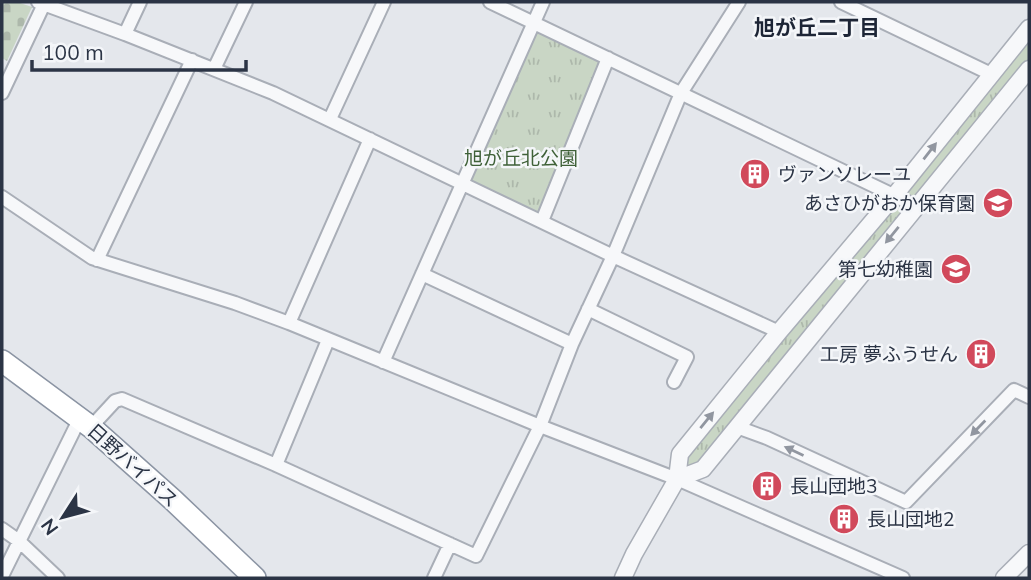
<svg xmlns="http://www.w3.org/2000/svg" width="1031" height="580" font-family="Mulish,'Noto Sans JP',sans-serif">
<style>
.grass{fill:url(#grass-tufts)}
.cemetery{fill:url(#cemetery-stones)}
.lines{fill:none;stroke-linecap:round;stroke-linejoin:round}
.minor-casing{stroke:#a9aeb7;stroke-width:16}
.tertiary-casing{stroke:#a9aeb7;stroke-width:19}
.trunk-casing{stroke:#8b94a3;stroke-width:24}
.minor{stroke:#f7f8fa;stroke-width:12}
.tertiary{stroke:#f7f8fa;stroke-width:16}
.trunk{stroke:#fff;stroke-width:21}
.oneway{fill:#9196a0}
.labels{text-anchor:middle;stroke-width:5;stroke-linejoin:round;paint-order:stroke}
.park-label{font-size:19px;fill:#3f6138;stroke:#f4f6f9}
.poi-label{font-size:19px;fill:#2b3445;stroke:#f4f6f9;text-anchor:start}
.street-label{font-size:19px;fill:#2b3445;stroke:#f4f6f9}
.neighbourhood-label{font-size:21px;font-weight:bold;fill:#1d2536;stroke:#f4f6f9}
</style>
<defs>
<pattern id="grass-tufts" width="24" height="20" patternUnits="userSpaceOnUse" patternTransform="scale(1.75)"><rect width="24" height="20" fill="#c9d6c5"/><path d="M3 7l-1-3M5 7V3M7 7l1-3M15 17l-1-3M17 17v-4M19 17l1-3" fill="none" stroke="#adb8ab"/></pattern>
<pattern id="cemetery-stones" width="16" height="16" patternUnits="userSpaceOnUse" patternTransform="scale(1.75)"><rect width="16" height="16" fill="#c9d6c5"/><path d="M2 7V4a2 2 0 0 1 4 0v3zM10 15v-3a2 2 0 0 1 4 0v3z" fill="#adb8ab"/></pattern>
</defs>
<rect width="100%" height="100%" fill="#e4e7ec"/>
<path class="grass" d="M534,23L608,58L542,221L462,184Z
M1029,28V69L703,469L677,479L680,454Z"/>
<path class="cemetery" d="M2,2H17L32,7L7,61L2,58Z"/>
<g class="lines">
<g class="minor-casing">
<path id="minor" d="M38,2L125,34L273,93L613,256L779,332
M490,2L916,206
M841,2L991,74
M125,34L140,2
M214,69L246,2
M2,93L45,2
M330,119L384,2
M2,197L92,258L235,303L289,323L540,426L677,479L903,578
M542,221L608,58
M97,260L192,60
M422,274L572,344
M588,309L687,357L674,382
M289,323L370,139
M383,362L543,2
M91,427L115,401L122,399L276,465L476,556L540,426L572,344L613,256L681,93L739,2
M737,427L767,438L906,502L1014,390L1029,397
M276,465L328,340
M2,529L19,541L58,578
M2,576L80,418
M434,578L450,544"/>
</g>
<g class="tertiary-casing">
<path id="tertiary" d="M677,479L703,469L1029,69
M623,578L634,554L677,479L680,454L779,332L894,196L1029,28
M1004,578L1029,553"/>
</g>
<g class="trunk-casing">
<path id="trunk" d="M2,361L91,427L173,500L255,578"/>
</g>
<use href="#minor" class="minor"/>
<use href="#tertiary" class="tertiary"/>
<use href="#trunk" class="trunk"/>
</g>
<defs><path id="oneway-solid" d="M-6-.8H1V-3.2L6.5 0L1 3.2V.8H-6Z" transform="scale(1.75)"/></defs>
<g class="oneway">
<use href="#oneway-solid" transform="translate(930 151) rotate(-52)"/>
<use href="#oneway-solid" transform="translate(892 235) rotate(129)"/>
<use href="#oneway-solid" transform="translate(707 420) rotate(-51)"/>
<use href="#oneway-solid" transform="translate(978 428) rotate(134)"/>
<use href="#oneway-solid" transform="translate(794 451) rotate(-155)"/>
</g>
<defs>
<g id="building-disc" transform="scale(1.575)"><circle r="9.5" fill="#d1495b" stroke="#f4f6f9"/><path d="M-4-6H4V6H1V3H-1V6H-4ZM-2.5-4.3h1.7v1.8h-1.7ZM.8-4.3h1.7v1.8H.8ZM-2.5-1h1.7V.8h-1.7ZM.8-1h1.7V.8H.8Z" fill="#fff"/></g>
<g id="school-disc" transform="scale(1.575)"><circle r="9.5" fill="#d1495b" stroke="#f4f6f9"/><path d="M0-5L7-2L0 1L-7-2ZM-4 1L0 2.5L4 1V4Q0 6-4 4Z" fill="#fff"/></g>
</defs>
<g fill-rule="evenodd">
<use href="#building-disc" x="755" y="174"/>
<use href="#school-disc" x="998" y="203"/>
<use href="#school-disc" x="956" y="269"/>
<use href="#building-disc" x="981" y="354"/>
<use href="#building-disc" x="767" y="486"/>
<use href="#building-disc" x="844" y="519"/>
</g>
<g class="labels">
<g class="park-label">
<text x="521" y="165">旭が丘北公園</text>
</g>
<g class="poi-label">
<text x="778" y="181">ヴァンソレーユ</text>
<text x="975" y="210" text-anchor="end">あさひがおか保育園</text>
<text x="933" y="276" text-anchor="end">第七幼稚園</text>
<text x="958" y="361" text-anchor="end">工房 夢ふうせん</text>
<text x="790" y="493">長山団地3</text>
<text x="867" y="526">長山団地2</text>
</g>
<g class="street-label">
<text transform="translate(133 465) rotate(42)" y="7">日野バイパス</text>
</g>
<g class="neighbourhood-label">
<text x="817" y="35">旭が丘二丁目</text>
</g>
</g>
<rect width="1031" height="580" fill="none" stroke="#2b3445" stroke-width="7"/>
<g transform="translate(63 517) rotate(234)" stroke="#f4f6f9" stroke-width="5" paint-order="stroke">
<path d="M0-5L12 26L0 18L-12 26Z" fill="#2b3445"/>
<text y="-10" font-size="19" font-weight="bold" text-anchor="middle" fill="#2b3445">N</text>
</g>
<path d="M32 60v10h214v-10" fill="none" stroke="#2b3445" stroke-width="3.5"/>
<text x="42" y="60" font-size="21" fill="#2b3445" stroke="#f4f6f9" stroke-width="5" paint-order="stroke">100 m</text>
</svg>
